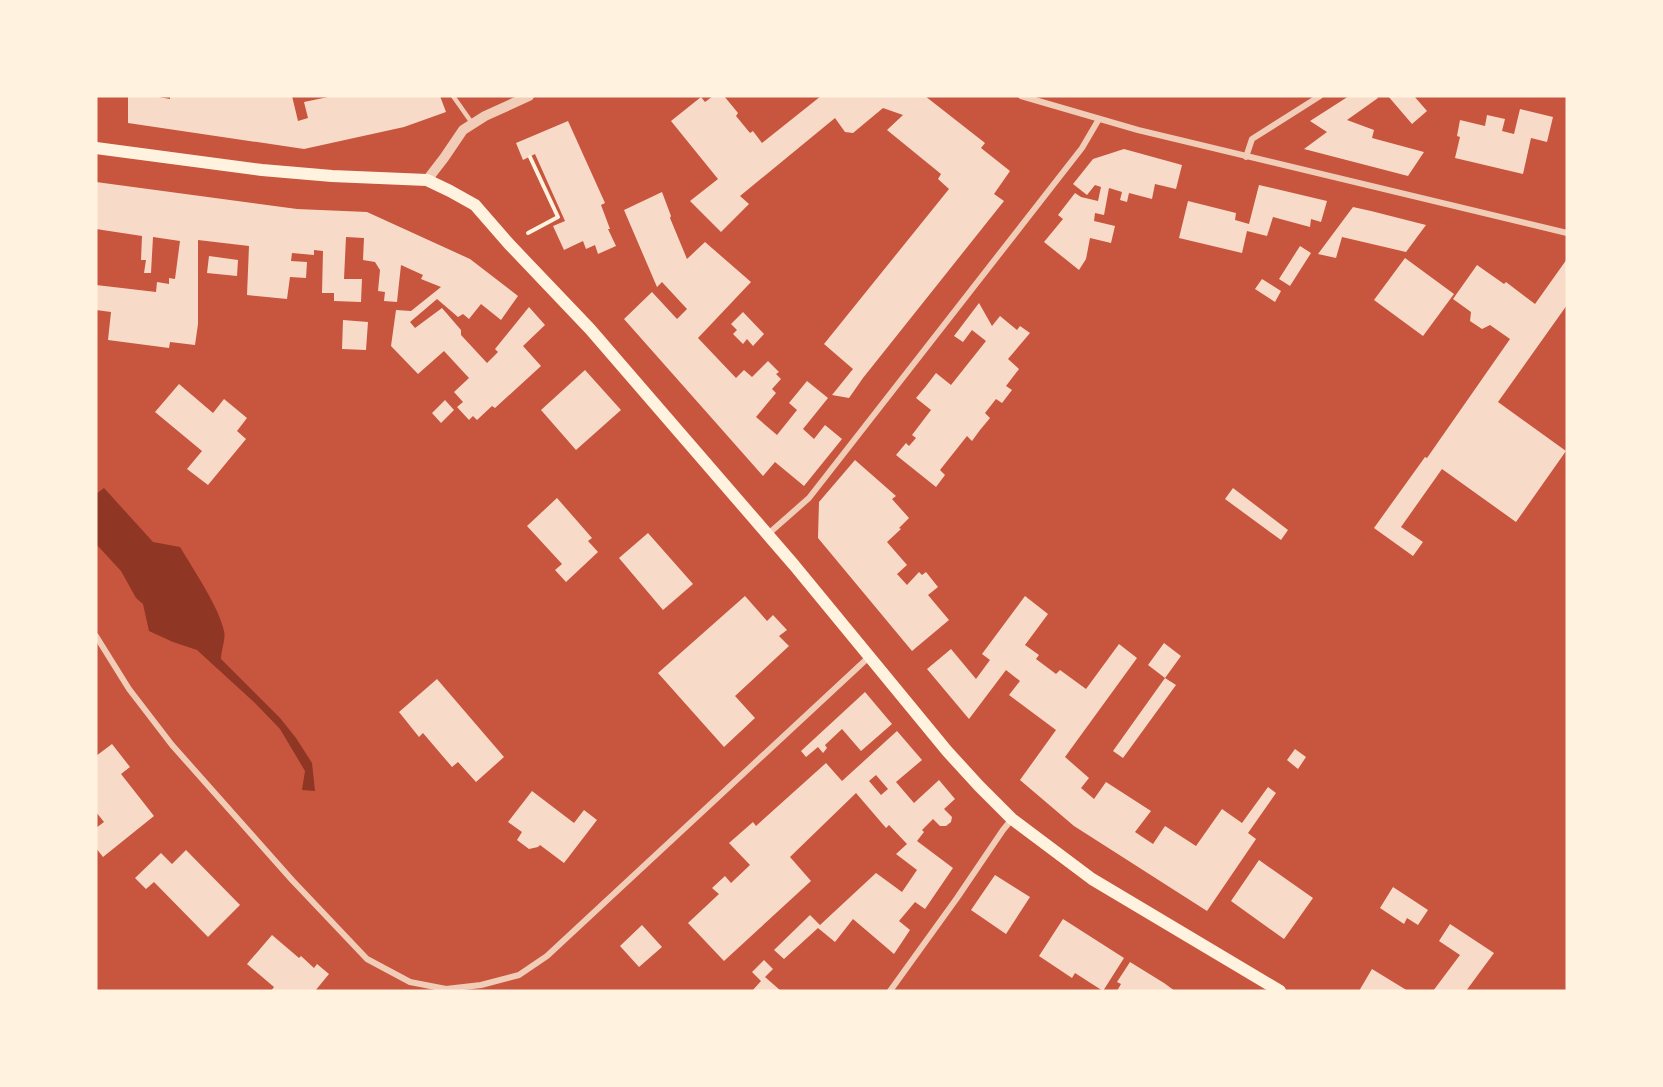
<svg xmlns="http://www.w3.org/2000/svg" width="1663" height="1087" font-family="Jost,sans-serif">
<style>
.water{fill:#8f3625}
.building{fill:#f7dbc8;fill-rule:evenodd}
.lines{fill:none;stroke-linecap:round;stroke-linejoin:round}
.path{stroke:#fff3e0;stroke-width:4}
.service{stroke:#f1ccb7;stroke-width:4.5}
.minor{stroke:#f1ccb7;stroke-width:6}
.tertiary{stroke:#f1ccb7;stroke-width:10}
.secondary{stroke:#fff3e0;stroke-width:12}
</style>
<rect width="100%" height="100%" fill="#c8553d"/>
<path class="water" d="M104,488L153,542L180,547C193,569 219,607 224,631C226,639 221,650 221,659L280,718L296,738L312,763L315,791L302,790L305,771L280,729L255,703L197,650L173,642L149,631L143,604L136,598L121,571L96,544V494Z"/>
<path class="building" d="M128,96H153L170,99V96H292L298,121L308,118L304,102L333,96H440L446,112L404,127L304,149L128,123Z
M713,96H724L738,113L736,116L750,133L753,131L762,143L821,96H925L985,143L981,148L1010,171L994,194L1004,201L863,378L849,398L832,395L853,369L824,344L949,189L938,179L941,174L887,130L903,115L883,108L853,133L845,132L835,118L740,196L749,204L721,232L690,201L718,179L671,121L701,97L705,102Z
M1349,96H1376L1378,98L1347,120L1374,130L1372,138L1424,152L1408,176L1304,149L1327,132L1310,121Z
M1388,96H1414L1427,111L1412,124Z
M1520,109L1553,117L1547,142L1531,138L1523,174L1455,158L1460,137L1457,136L1460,120L1485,126L1487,115L1505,119L1502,131L1514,134Z
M568,121L605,203L601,205L610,229H608L616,246L598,254L595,245L586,249L583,241L564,250L553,226L565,221L535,154L523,160L516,143Z
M1124,149L1182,165L1176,189L1155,184L1152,199L1129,193L1127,202L1120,200L1122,192L1109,188L1104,215L1095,213L1094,221L1115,226L1111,243L1090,238L1086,259L1079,270L1044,242L1063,219L1058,215L1075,193L1081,197L1098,201L1101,187L1095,185L1087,195L1073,184L1093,159Z
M96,182L297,209L367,212L470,259L518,296L501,320L481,304L469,319L463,314L458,317L437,299L410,322L415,328L442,308L461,330V335L487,363L498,352L495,349L529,307L545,325L523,346L541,366L495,408L492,406L477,420L473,416L469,420L457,407L463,402L454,392L469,378L444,351L418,374L391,346L396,310L411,311L441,287L421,279L423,275L401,265L397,302L384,301L385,292L378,291L380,270L375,262L363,260L364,238L346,237L344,279H362L361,302L334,301V293H322L323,251L314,250V255L292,253L291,261L307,262L306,278L290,277L287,299L247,295L249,246L198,240V324L195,345L170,342L169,348L108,340L111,312L96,310V285L156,292L157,282L169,284V278L175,279L180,241L153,237L151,273H144L146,260H141L142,236L96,229Z
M1259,185L1327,201L1321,222L1311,219L1310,227L1273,217L1267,236L1247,231L1242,253L1179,238L1188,201L1236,213L1235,220L1249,224Z
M662,192L671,216L670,218L687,259L705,242L751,282L698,338L736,378L744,370L752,377L768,361L779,372L776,374L781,379L772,389L776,393L756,417L777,435L797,410L789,403L807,381L828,398L803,429L814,439L825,425L842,439L804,486L775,462L763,476L624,319L652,292L677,319L687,309L662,282L657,287L624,210Z
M1353,207L1371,211L1426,225L1406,252L1342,237L1336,258L1318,254Z
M1300,246L1311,253L1290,286L1279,279Z
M209,256L238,260L237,276L207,273Z
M1405,258L1454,294L1423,336L1374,300Z
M1567,259V305L1498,402L1566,451L1516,522L1442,469L1401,527L1423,542L1413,556L1374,528L1425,457L1427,458L1510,339L1490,325L1482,329L1470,321L1471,312L1453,299L1477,265L1504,284L1506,282L1535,304Z
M1262,279L1281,291L1275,302L1255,289Z
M979,303L992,326L1000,316L1017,330L1020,326L1030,333L1008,359L1019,369L1006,386L1012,390L1002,403L996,399L985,413L990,418L980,430L972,441L967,436L940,470L945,475L936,487L896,455L906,443L909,446L916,438L912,435L931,410L916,398L926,386L936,373L951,385L986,341L972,330L963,342L954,336Z
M743,312L764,334L753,346L747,339L743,344L733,334L737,330L731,324Z
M343,320L368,322L366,350L342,349Z
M585,370L621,410L576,450L541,410Z
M179,384L213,413L224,399L247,418L237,431L246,439L208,485L187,469L202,451L155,412Z
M445,400L454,410L441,423L432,413Z
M855,460L896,496L892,499L909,518L899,528L901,529L887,542L907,565L897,574L907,585L919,572L922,575L926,572L938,587L928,595L949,620L912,651L818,538L819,502Z
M1233,488L1288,530L1281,540L1225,499Z
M557,498L592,538L588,541L598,552L566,582L555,570L562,564L527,526Z
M648,533L693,584L663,610L619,558Z
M745,596L767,621L773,615L787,630L779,636L789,646L735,696L755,718L724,747L658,673Z
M1025,596L1048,614L1025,645L1039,655L1036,659L1056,674L1060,670L1086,689L1119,644L1137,658L1065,757L1089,778L1081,788L1094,799L1106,782L1151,811L1135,832L1153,844L1165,826L1196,846L1222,809L1242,823L1268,787L1276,793L1248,833L1256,839L1207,911L1074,826L1020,780L1056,730L1009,695L1020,681L1006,670L969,719L927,669L951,649L976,679L990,660L982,654Z
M1164,643L1181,656L1165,678L1148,665Z
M1165,678L1176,685L1123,758L1113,751Z
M437,679L504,757L476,782L458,762L452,767L423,733L419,737L399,712Z
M865,692L892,724L861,751L842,729L825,745L827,748L823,753L818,747L806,757L801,751Z
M897,731L922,760L896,782L914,803L939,780L955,799L944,809L952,817L951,822L946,826H940L933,819L922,830L924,832L917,841L953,868L925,909L915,902L899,921L910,930L894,954L853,919L835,942L818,928L784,959L774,950L810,915L820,925L876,873L902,892L917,870L896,854L907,844L889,825L886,828L856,793L790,857L811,881L724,961L688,923L719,894L712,888L725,876L731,883L750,865L729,843L753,822L756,826L826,763L842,781ZM876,775L888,789L881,795L869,781Z
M112,744L130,767L121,774L154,816L103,857L96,848V828L104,822L96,812V756Z
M1295,749L1306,757L1298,769L1287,760Z
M532,791L574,823L584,810L597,820L564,863L540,845L538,847L529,849L517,840L522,832L508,822Z
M186,850L240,905L208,937L154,882L146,889L135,878L161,853L172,864Z
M1259,860L1313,898L1284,939L1231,901Z
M995,875L1030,897L1006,934L971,910Z
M1393,887L1428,910L1418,925L1407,918L1404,924L1380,908Z
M1063,919L1124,958L1103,991L1075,973L1072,978L1039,956Z
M1450,924L1494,953L1466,991H1433L1460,955L1439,941Z
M642,925L662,947L639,967L620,946Z
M272,935L299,958L301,956L314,968L317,964L329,974L315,991H271L274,987L247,964Z
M764,960L773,969L765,977L781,991H752L761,981L752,972Z
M1130,962L1164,983L1175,991H1117L1121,984L1117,982Z
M1372,969L1408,991H1359Z"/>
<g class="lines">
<path class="path" d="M528,233L558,217L530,157"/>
<path class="service" d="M453,96L472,123"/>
<path class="minor" d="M1021,96L1138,130L1567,233
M1246,157L1252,139L1320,96
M767,535L809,498L1082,148L1099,119
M96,636L129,689L172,745L292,880L367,959L410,982L446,989L481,985L519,975L547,956L870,656
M890,991L957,898L1003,830L1012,819"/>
<path class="tertiary" d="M427,180L444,158L463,130L485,116L529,96"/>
<path class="secondary" d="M96,148L262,170L332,176L427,180L450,191L475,205L509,244L590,329L794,565L947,751L979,786L1012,819L1092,879L1280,991"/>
</g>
<rect width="1663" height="1087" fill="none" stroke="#fff3e0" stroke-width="195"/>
</svg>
